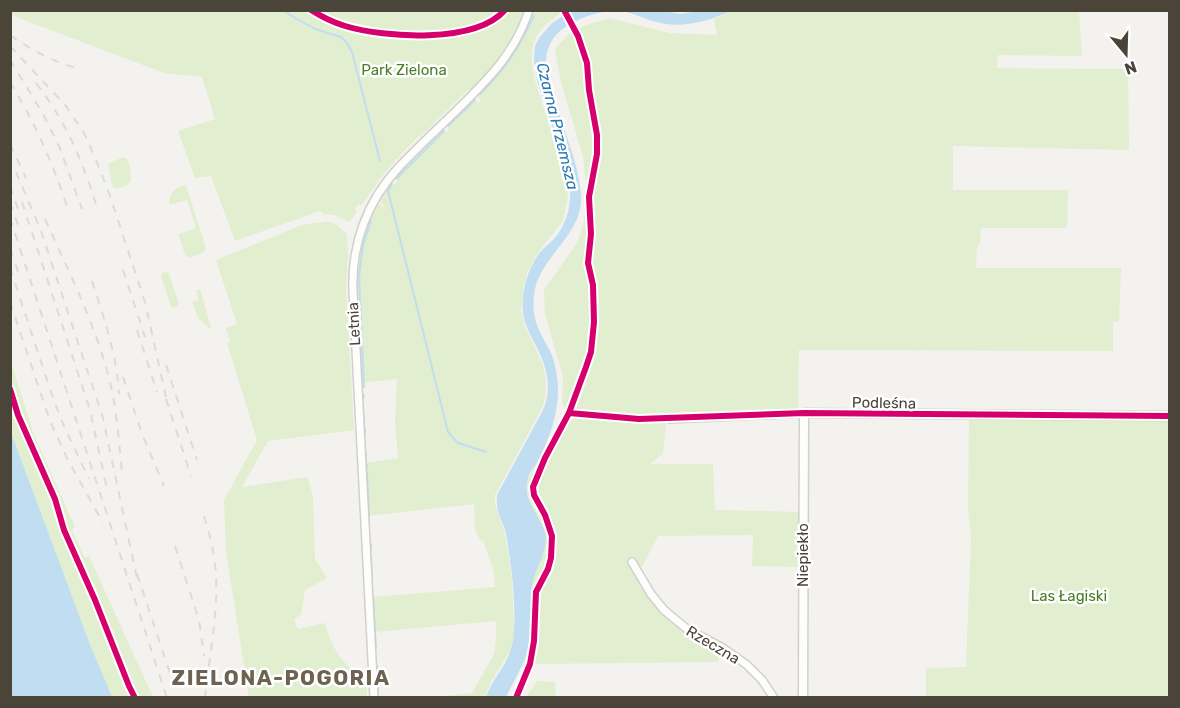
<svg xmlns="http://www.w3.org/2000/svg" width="1180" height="708" font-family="Rubik,sans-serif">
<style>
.green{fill:#e1eecf}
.water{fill:#c0ddf1}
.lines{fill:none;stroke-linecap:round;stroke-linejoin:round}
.stream{stroke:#c0ddf1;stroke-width:2}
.minor-casing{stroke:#d2d0cb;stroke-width:10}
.tertiary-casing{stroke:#d2d0cb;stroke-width:11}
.minor{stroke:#fdfdfc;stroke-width:7}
.tertiary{stroke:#fdfdfc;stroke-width:8}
.rail{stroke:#dbdbda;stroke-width:2;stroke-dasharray:8 8;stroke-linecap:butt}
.cycleway-casing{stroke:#fff;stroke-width:10}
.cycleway{stroke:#d6006c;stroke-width:6}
.labels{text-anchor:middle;stroke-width:5;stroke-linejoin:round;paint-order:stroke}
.park-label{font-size:15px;fill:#4a7f2a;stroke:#fff}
.street-label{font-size:15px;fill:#4b4439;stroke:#fff}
.water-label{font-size:16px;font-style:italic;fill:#2e7ab2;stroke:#fff}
.district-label{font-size:21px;font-weight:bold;letter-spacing:1.5px;fill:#6e6250;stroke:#fff}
</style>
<rect width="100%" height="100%" fill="#f4f2ee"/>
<path class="green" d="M10,11H563C556,17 547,22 541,30C529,44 531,63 535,81L565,173L568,184V195L563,221L537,254L527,273L523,290L521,311L525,327L543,365L546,380L545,398L542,408L495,495V504L504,531L508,552L512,579L514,633L511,649L491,682L485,697H435L472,693L494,654L496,640V621L373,632L372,597L495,587L494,572L483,540H480L475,529L474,504L367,516L365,463L398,458L395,422L397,379L360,383L356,282L357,262L362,238L369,219L370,220L378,204L384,207L385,206L379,202L384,194L383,192L390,182L394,184L397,182L395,176L442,129L446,132L449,129L447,124L474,97L478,103L481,102L478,96L476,97L468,90L426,131L418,137L405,150L382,176L361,206L359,204L355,209L357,211L350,222L334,215L323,214L320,211L235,241L211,176L195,178L178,131L215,119L202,77L164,73L11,15Z
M733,11H1079L1082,56L998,55L997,68L1128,69L1129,150L953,146V190H1068L1067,228H981L980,242L977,247L976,268H1121L1119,322H1113V351L799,350L798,408L782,412L667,415L663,453L650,464H713L715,510L801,512L799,567L752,566L753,535L658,536L637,576L650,600L672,620L718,651V662L538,664L521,667L531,640L532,610L531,594L532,583L542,556L546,538L530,502L527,489V480L539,460L553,451L567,413L562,403L563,377L545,314L544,290L577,243L584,222L587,191L583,157L560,78L555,49L569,34L586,25L610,18L669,33L717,35L714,19Z
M121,158H126L130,166L131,179C129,186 121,189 114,188L112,185L108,165L109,163Z
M186,185L206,248L204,252L189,258L185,255L179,236V234L196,228L187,200L170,205L169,202C170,192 176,187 186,185Z
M325,221L335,224L347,234L348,255L346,287L354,430L268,441L242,487L308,477L313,497L315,559L327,578L305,590L301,614L294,620L298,629L325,623C331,645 338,658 356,673L366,672L367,697H249L226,552L224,500L257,440L227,343L230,342L226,328L237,324L216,260L302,225L324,222Z
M165,272L169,274L179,304L177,307L174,308L171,306L161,277L162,273Z
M200,289L211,327L210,329L198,318L192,302L199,300L196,290Z
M10,359L34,435L75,527L72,530L85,558L89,556L153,697H11Z
M969,418L1169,420V697H926V668L966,667L971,539L968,507Z
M537,681L555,682L556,697H526Z"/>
<path class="water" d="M658,10L680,14L699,11H731C711,20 689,27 666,24C652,22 640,16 627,12C607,7 575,18 559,32C551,39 547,49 546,59C545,71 550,83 553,94C562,127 578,160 581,194C584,236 538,256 534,295C532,311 535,324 543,338C546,345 551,351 553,358C556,368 558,379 558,390C558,414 550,437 539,459C535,467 528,473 527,482C524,505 543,518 546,537C547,552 535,570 532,585C529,603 534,621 531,639C527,659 515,679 506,697H486C492,680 506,666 511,649C518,626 513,577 509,553C508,546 507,537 505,530C500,516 496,512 497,495L542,412C554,388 546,364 534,342C529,332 524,323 523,312C521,293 527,271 538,255C542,249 549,244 554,239C570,221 573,196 568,174L537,81L534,60L535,46L539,38L552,23L571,11Z
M10,430L90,645L112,697H11Z"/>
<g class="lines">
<path class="stream" d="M284,10L290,15L315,29L341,37L347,43L352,52L380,161
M480,94C506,68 518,49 534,16
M448,126L475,100
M397,178L444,131
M392,184L388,191L448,432L458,443L486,452
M364,387L359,276L363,245L371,221
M363,398L364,395
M363,406L364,426
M365,428V435
M366,452V460
M366,463L367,468
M367,473L369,516
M369,518V522
M371,544V551
M371,557L372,582
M373,597L374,611
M374,616L375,624
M375,628V631
M375,633L376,647
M377,666V677
M378,685V698"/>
<g class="minor-casing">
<path id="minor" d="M670,419L804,413
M632,562L651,594L664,610L687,629L723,648L747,665L762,680L774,698
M374,698L353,291C351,245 367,201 399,167C417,148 436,130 456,111C487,80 515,54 529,10"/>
</g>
<g class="tertiary-casing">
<path id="tertiary" d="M803,698L804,413L1170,416"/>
</g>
<use href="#minor" class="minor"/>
<use href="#tertiary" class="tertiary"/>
<path class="rail" d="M10,35C31,50 52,61 76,68
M10,46L66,106L84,133L96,160L109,193L145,302L168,406
M10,60L42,112L59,146L82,209
M10,82C35,123 55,167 69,213
M36,83C66,122 81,157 96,204
M10,144L26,178
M16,172L41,231L103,418L138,583
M10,186L18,209
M10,202L18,225
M22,202L90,410L107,489
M10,218L167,698
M45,219C69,272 96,325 110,382C117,412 119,442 122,473
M10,249L19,274
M10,268L52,395L63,424L89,479
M123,270L145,337
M92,281C104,318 117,355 119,394
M10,302L50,421L68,460L103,523
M137,330L157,392
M166,365L197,460
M123,377L142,434L164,486
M166,399L191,476
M204,516C210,535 215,555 216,576C218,616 209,658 205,698
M175,546L199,620L204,656
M137,574L173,682"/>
<g class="cycleway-casing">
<path id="cycleway" d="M311,10C322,17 332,22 345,26C385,38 475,44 505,10
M10,389L18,415L55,499L64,530L95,600L129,686L135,698
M569,413L639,419L804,413L1170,416
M516,698L530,664L534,641L536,592L548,569L551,558L552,536L545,515L534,495L533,487L545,458L569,413L586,367L591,352L594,322L593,285L588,263L591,234L589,197L597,154V135L589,90L587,63L578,36L564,10"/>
</g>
<use href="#cycleway" class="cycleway"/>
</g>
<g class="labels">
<g class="park-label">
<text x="404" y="75">Park Zielona</text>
<text x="1069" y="601">Las Łagiski</text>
</g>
<g class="street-label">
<text transform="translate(354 324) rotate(-93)" y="5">Letnia</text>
<text transform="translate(884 403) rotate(1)" y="5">Podleśna</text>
<text transform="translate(803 555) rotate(-90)" y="5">Niepiekło</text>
<text transform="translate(713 645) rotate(31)" y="5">Rzeczna</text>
</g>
<g class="water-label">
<text transform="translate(558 126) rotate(76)" y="6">Czarna Przemsza</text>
</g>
<g class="district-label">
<text x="281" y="685">ZIELONA-POGORIA</text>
</g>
</g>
<rect width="1180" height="708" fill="none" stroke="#4b4439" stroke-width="24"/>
<g transform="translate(1126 54) rotate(161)" stroke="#ffffff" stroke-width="4.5" paint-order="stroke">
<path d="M0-4.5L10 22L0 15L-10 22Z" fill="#4b4439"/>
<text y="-9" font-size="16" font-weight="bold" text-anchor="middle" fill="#4b4439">N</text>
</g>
</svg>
